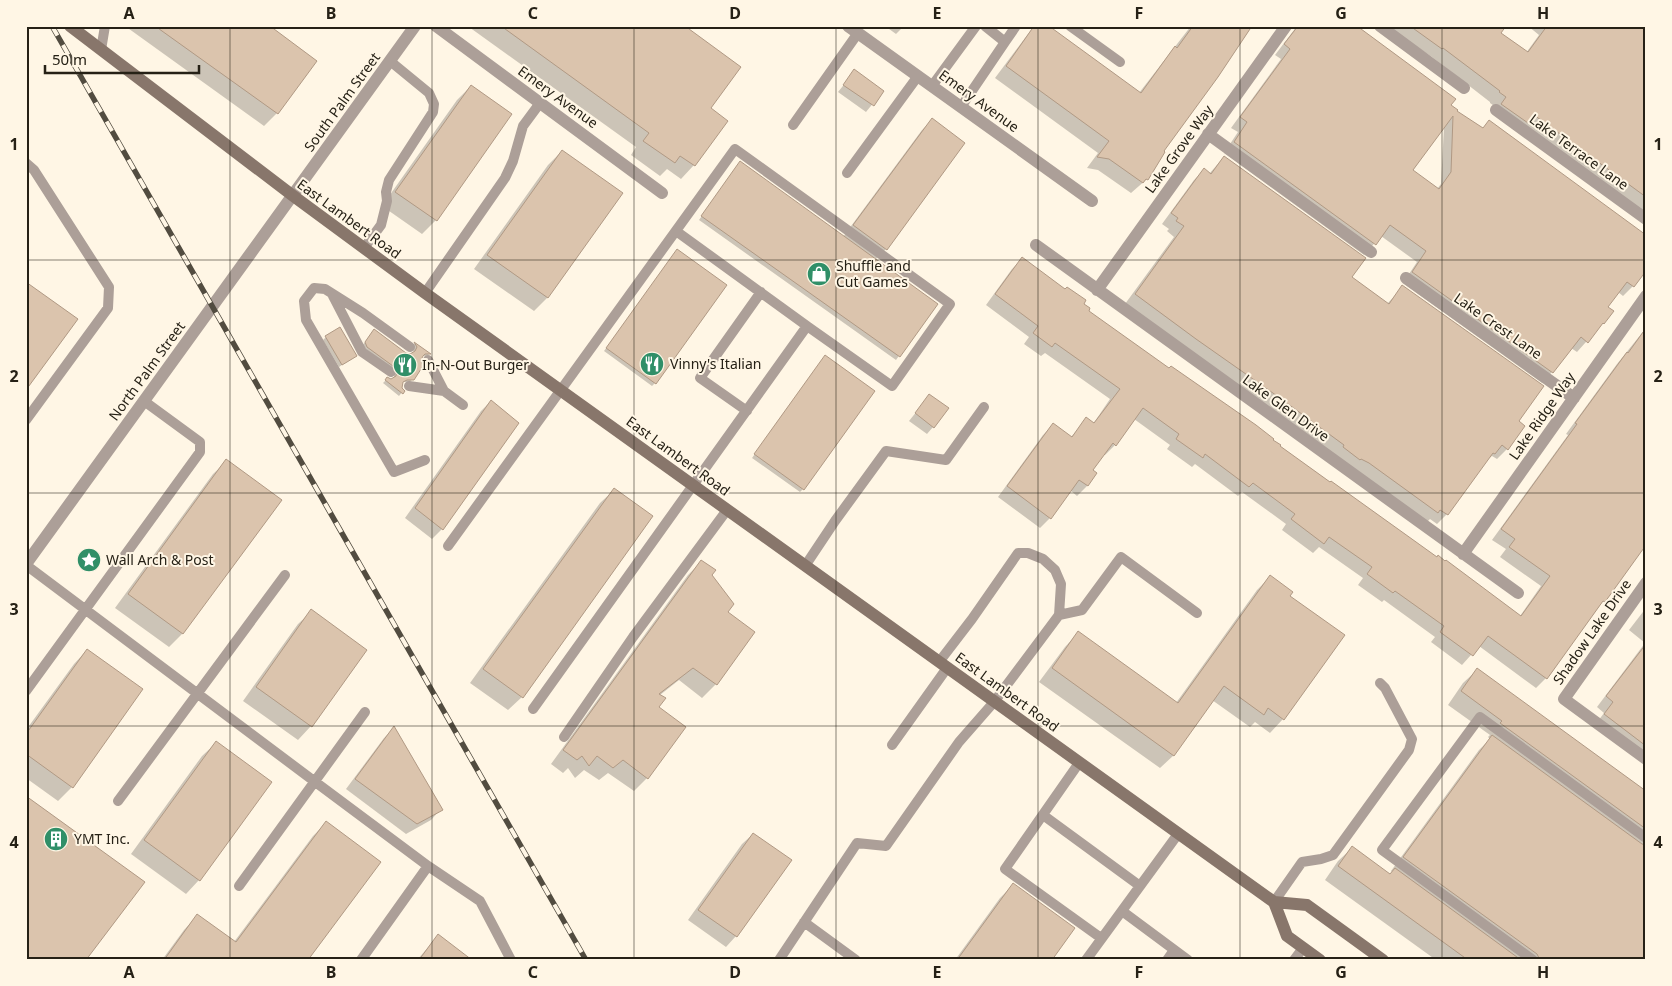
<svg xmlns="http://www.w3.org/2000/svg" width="1672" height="986" font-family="'Noto Sans',sans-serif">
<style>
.shadow{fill:#0003;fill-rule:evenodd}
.building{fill:#dbc4ad;stroke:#b09984;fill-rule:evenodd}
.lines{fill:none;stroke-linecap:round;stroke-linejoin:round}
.lane{stroke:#ac9f98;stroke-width:10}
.street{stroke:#ac9f98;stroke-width:12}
.secondary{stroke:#88766b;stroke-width:12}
.rail-casing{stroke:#524c40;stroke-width:5.5}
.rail{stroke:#fff6e5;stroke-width:4;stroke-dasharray:11;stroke-linecap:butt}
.grid{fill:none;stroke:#262116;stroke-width:1;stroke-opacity:0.55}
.labels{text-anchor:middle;stroke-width:4;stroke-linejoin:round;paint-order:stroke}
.street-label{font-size:14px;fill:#262116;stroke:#fff6e5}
.poi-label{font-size:14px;fill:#262116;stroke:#fff6e5;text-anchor:start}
.neatline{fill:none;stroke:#262116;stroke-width:2}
.grid-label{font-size:16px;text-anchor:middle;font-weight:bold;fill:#262116}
</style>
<rect width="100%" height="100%" fill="#fff6e5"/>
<path class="shadow" d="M125,26H267L315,61L277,113L264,126Z
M683,26L709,109L694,165L681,179L667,169L660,176L631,155L636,147L469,27Z
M885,26H904L896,34Z
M1034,26L1139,93L1191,26H1252L1162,151L1147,179L1131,193L1098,170L1087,168L1098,153L995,78Z
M1297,26H1355L1455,111L1482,129L1489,122L1633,286L1623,296L1618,292L1606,308L1603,323L1577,352L1571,348L1552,372L1542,383L1403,283L1417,262L1381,236L1364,255L1224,153L1238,132L1231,128L1281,59L1275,55ZM1444,127L1441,184L1437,189L1412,171Z
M1386,26H1504L1499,33L1526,53L1539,35L1528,26H1646V215L1490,103V102L1432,57Z
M855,71L883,91L866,112L838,92Z
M471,86L436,220L422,234L382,206L457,100Z
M932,120L886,249L875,260L936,304L896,360L699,220L737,166L843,237L922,130Z
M562,151L621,193L547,298L534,311L474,269L548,165Z
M1224,157L1351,277L1387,304L1403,287L1517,421L1507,449L1497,459L1492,456L1483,463L1447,514L1437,524L1430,519L1426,523L1125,304L1174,237L1167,231L1169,229L1162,224L1194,180L1204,170L1209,174Z
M675,254L655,383L652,386L604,351Z
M1022,259L1082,304L1087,311L1520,616L1541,586L1500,557L1506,549L1492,540L1568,435L1566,434L1617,364L1646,328V543L1546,678L1536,688L1479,646L1462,665L1431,642L1435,637L1384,600L1382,602L1358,585L1363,578L1319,547L1313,553L1282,530L1286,524L1242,492L1238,496L1195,464L1192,467L1167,449L1170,445L1134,419L1115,445L1105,455L1103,454L1091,471L1095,474L1087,486L1077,496L1070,490L1050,518L1040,528L998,497L1043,435L1053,425L1071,437L1087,419L1093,424L1110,399L1045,353L1041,356L1024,344L1029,337L986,305L1012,269Z
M371,334L409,355L414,353L412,346L415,343L429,354L427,356H421L413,379L409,382H402L401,388L403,391L399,396L383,383L387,379L391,380L394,379V372L362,346Z
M326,337L355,356L339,367L323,340Z
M823,359L803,489L800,492L752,458Z
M929,396L933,427L927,434L909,421Z
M491,401L442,529L432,539L405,518L481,411Z
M227,461L281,500L182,634L169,647L115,608L213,474Z
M614,490L522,697L508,710L470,683L600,503Z
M701,562L711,575L726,613L716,684L702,698L679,680L660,695L647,778L634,791L608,773L599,780L584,770L575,778L568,768L563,773L551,764L688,575Z
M1270,577L1288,596L1283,719L1270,733L1255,722L1250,727L1212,700L1174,755L1160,768L1039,682L1065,647L1078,633L1176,703L1257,590Z
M1646,608V763L1595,725L1604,713L1597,707L1645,643L1629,630Z
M312,611L311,726L298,740L243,701L298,624Z
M87,650L72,787L58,801L26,778V730L74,664Z
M1477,670L1646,792V960H1436L1325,880L1338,861L1352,848L1390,875L1392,872L1391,871L1479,750L1490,739L1488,737L1490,735L1448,705L1463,683Z
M394,728L441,809L431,820L406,834L346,789L384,738Z
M216,743L199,880L186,894L131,854L202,756Z
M326,823L307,960H162L184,930L197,916L234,942L313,836Z
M753,834L790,861L736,936L726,947L688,920L742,844Z
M1013,885L1051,960H955L1000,898Z
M438,936L470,960H417Z"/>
<path class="building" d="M155,26H270L317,61L278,114Z
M501,26H685L741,67L711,108L728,121L695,166L680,156L675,163L643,141L649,133Z
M1034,26H1049L1141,93L1175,46L1177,48L1193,26H1252L1218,77L1164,151L1165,152L1148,180L1146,179L1143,183L1109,159L1097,157L1109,141L1006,66Z
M1298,26H1357L1456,99L1451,105L1458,110L1457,111L1483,128L1489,120L1646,235V271L1634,287L1627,282L1608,307L1614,311L1604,324L1603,323L1588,343L1581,337L1553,373L1412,272L1426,251L1390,225L1376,245L1234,142L1247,122L1240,117L1290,49L1284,44ZM1453,116L1451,172L1439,189L1413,170Z
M1410,26H1506L1501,33L1528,52L1547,26H1646V197L1534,115L1528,123L1501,104L1506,97L1499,92L1500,91L1443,48L1442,49Z
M854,69L884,91L874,106L843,85Z
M471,85L512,114L437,221L395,192Z
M932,118L965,143L887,250L853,225Z
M562,150L623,193L548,298L487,255Z
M1224,156L1366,258L1352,277L1389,304L1402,285L1544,386L1519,421L1525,426L1508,450L1502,445L1495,454L1493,453L1448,515L1440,510L1438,513L1369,463L1361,459L1360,460L1343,447L1344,445L1280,398L1196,339L1135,294L1184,226L1176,221L1178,218L1171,213L1204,168L1211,174Z
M740,161L938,304L900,357L701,216Z
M677,249L727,285L656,384L606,348Z
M1022,257L1065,289L1067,287L1086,300L1084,304L1090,308L1089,311L1169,368L1171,366L1256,425L1274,439L1273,440L1281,445L1280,446L1330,482L1331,481L1437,557L1438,555L1445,561L1446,560L1521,616L1550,576L1509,547L1515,539L1501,529L1577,424L1575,423L1627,352L1628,353L1646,328V545L1605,602L1603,601L1547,679L1488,636L1473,656L1440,632L1444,626L1395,591L1393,593L1367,574L1372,567L1329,537L1324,544L1291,519L1295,514L1253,483L1249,487L1205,454L1203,458L1176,439L1179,434L1143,408L1116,446L1113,443L1093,470L1097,473L1088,486L1079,480L1051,519L1007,486L1053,423L1072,437L1086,417L1094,423L1120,389L1055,343L1052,347L1033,333L1038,326L995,294Z
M26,282L78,319L26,390Z
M340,327L357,356L342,365L325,336Z
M374,329L406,353L410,354L415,351L417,347L414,342L431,354H425L423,356L421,360L423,366L414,380H407L403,382L402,388L405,391L403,394L385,380L387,377L391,379L396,376L397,369L367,347L365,342Z
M825,355L875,391L804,490L754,454Z
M929,394L949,408L934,428L915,413Z
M491,400L519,423L443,530L415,508Z
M226,459L282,500L183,634L128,594Z
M614,488L653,516L523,698L483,669Z
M701,560L716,570L712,575L734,604L728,612L755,632L717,685L693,668L659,694L666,698L659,707L686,727L648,779L623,760L613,768L597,756L589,766L582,756L577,760L563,750Z
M1270,575L1293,592L1290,596L1345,635L1284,720L1268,708L1264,715L1224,686L1174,756L1052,668L1078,631L1178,703Z
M311,609L367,650L312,727L256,687Z
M1646,644V746L1604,714L1613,702L1606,696Z
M87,649L143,689L73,788L26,754V734Z
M1477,668L1646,791V829L1500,723L1502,721L1461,691Z
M394,726L443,810L417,824L355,779Z
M1492,735L1642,844L1646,845V960H1540L1537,954L1403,857Z
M216,741L272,782L200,881L144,840Z
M26,796L145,882L86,960H26Z
M326,821L381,862L308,960H164L197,914L236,942Z
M753,833L792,860L737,937L698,910Z
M1352,846L1390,874L1395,868L1521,960H1468L1338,866Z
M1013,883L1075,928L1052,960H957Z
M438,934L472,960H419Z"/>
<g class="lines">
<path class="lane" d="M1070,26L1120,62
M1005,42L1016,26
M101,50L105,26
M932,86L976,26
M961,107L1005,42L985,26
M793,125L858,33
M26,163L34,170L109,287L108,308L26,420
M847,173L918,76
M676,231L807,326
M364,248L381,225L387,201L386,192L389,180L433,112L434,104L429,93L390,61
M425,293L505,178L513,161L523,126L540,103
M333,296L362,352L391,372
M410,347L363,313L325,289L314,288L304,301L306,320L394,472L425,460
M428,360L444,391L463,405
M409,386L444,391
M747,411L700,378L761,292
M448,546L735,149L950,304L892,386L807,326L533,709
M26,565L314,781L428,866L480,901L511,960
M805,566L835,521L886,451L946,460L984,407
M1059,615L1082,610L1121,557L1197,613
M26,691L200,452V442L144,401
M564,737L633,637L727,510
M892,745L947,668
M1079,763L1005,869L1101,938
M118,801L285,575
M1043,815L1140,886
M239,886L365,712
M1274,902L1302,862L1321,859L1333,855L1409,750L1412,739L1385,688L1380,683
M1122,911L1188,960
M804,922L856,960
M361,960L428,866
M779,960L857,843L886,846L959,742L994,702L1059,615L1061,584L1055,570L1043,559L1028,553H1018L972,619L939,662
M1086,960L1178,834
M1167,960L1174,950
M1294,960L1303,948
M1533,960L1382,850L1480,717L1646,838"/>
<path class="street" d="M436,26L662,193
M848,26L1092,201
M1380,26L1464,88
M1496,110L1646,219
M1208,134L1371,252
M1036,245L1518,593
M1406,278L1574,398
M1097,290L1286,26
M1463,554L1646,296
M26,564L415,26
M1646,583L1564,699L1646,759"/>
<path class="secondary" d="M70,26L292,195L425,293L1274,902L1307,905L1383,960
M1274,902L1287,936L1320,960"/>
<g class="rail-casing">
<path id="rail" d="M52,26L586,960"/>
</g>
<use href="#rail" class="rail"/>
</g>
<path class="grid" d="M230,26V960M432,26V960M634,26V960M836,26V960M1038,26V960M1240,26V960M1442,26V960M26,260H1646M26,493H1646M26,726H1646"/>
<defs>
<g id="shop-disc" transform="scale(1.25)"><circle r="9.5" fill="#308f68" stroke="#fff6e5"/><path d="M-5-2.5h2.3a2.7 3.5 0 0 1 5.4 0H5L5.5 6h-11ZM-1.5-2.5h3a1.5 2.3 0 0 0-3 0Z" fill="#fff"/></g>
<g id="restaurant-disc" transform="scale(1.25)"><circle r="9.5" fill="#308f68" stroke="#fff6e5"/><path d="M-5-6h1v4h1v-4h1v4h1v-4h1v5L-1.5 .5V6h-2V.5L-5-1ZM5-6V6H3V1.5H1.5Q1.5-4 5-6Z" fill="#fff"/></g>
<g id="sight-disc" transform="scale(1.25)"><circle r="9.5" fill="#308f68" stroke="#fff6e5"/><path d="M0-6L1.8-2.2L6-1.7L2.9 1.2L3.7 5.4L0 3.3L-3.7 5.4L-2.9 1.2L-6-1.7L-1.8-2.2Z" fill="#fff"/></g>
<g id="building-disc" transform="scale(1.25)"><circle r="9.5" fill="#308f68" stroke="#fff6e5"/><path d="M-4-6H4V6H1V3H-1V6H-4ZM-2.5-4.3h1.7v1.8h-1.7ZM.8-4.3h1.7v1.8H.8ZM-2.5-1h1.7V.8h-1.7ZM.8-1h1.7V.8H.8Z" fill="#fff"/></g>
</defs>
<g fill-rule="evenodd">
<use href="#shop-disc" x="819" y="274"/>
<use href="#restaurant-disc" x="652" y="364"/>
<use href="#restaurant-disc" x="405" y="365"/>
<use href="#sight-disc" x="89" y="560"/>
<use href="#building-disc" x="56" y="839"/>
</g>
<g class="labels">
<g class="street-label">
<text transform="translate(558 97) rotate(36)" y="5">Emery Avenue</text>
<text transform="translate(979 101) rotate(36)" y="5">Emery Avenue</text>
<text transform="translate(342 102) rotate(-54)" y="5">South Palm Street</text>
<text transform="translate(1179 149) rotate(-54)" y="5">Lake Grove Way</text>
<text transform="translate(1579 152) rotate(36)" y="5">Lake Terrace Lane</text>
<text transform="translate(349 219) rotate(36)" y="5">East Lambert Road</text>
<text transform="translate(1498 326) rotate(35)" y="5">Lake Crest Lane</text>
<text transform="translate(147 371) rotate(-54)" y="5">North Palm Street</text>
<text transform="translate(1286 408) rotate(36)" y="5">Lake Glen Drive</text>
<text transform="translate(1542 416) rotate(-55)" y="5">Lake Ridge Way</text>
<text transform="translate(678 456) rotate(36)" y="5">East Lambert Road</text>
<text transform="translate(1592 632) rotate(-55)" y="5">Shadow Lake Drive</text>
<text transform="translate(1007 692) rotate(36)" y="5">East Lambert Road</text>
</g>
<g class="poi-label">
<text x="836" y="271">Shuffle and<tspan x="836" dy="16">Cut Games</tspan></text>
<text x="670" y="369">Vinny's Italian</text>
<text x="422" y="370">In-N-Out Burger</text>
<text x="106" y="565">Wall Arch &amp; Post</text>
<text x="74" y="844">YMT Inc.</text>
</g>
</g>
<rect width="1672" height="986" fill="none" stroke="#fff6e5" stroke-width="55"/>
<path d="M45 65v8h154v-8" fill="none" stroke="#262116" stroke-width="2.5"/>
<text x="52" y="65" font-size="15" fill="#262116" stroke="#fff6e5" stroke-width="4" paint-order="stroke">50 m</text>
<rect x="28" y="28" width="1616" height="930" class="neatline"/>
<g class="grid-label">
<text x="129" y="19">A</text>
<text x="331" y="19">B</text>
<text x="533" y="19">C</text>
<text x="735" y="19">D</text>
<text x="937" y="19">E</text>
<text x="1139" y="19">F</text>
<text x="1341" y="19">G</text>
<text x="1543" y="19">H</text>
<text x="14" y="150">1</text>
<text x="1658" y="150">1</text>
<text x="14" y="382">2</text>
<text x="1658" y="382">2</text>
<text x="14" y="615">3</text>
<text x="1658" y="615">3</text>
<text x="14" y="848">4</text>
<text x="1658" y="848">4</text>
<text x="129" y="978">A</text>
<text x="331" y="978">B</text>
<text x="533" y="978">C</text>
<text x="735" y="978">D</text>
<text x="937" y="978">E</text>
<text x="1139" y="978">F</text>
<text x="1341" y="978">G</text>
<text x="1543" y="978">H</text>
</g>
</svg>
